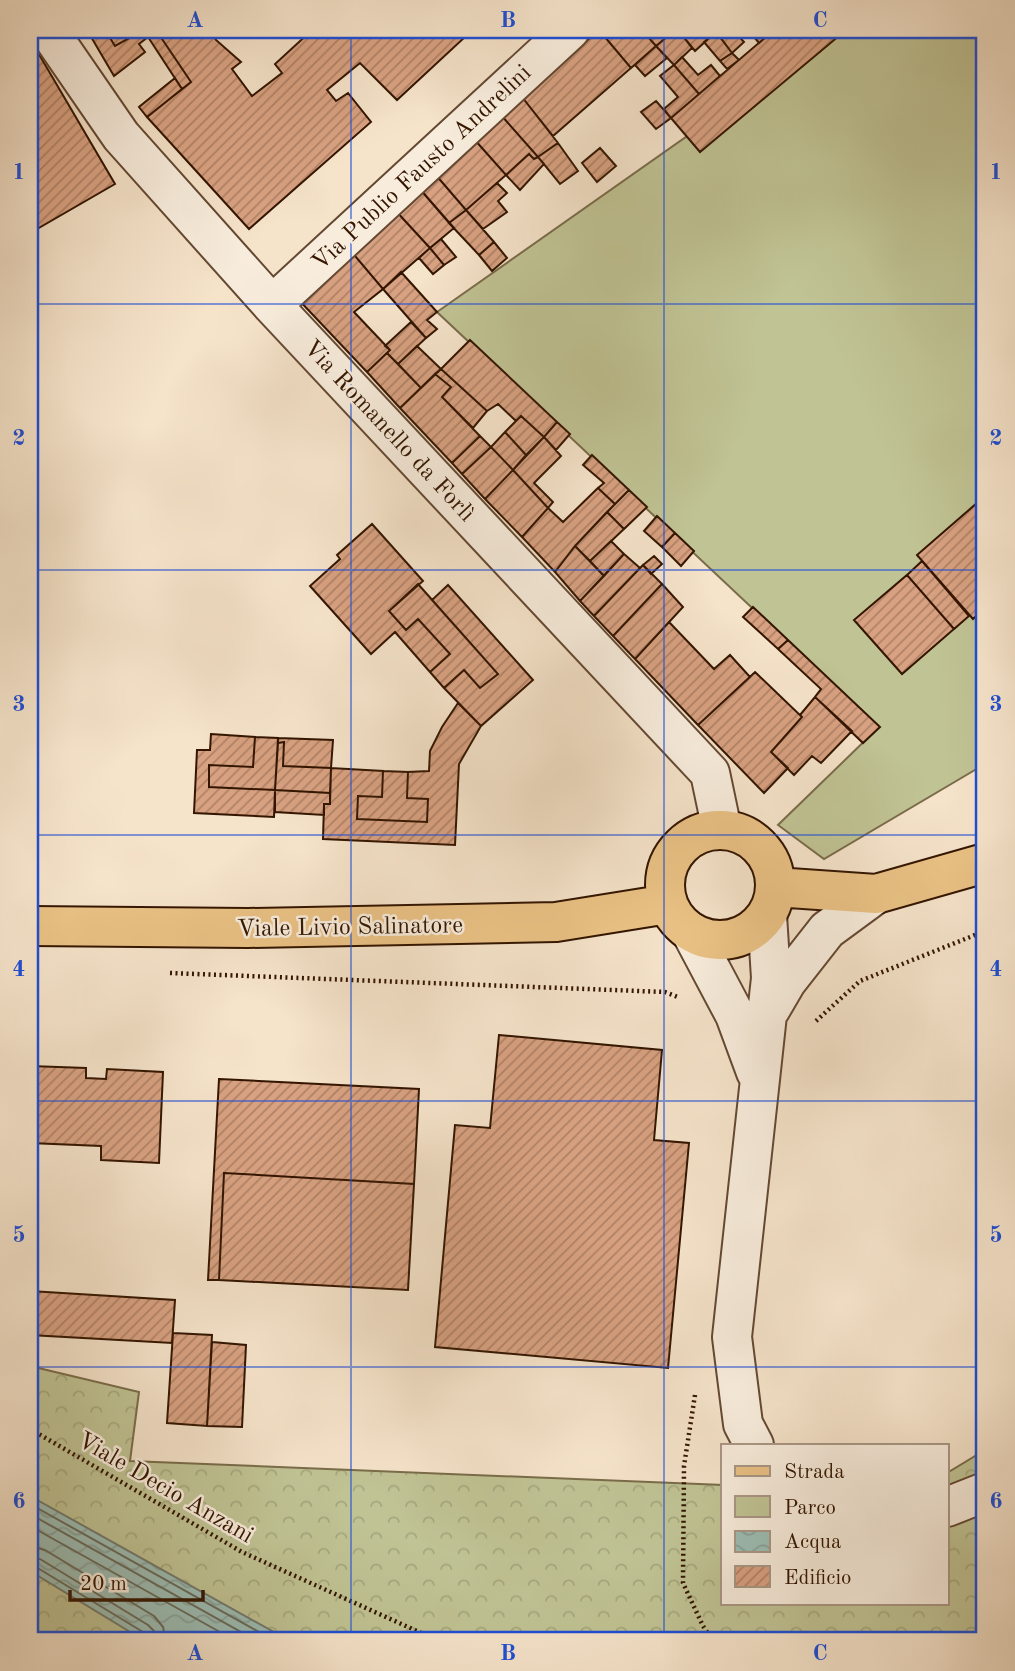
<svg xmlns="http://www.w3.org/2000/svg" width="1015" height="1671" font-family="'Old Standard TT',serif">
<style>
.forest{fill:url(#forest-crowns);stroke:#7a6c4a;stroke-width:2}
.green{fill:#c0c394;stroke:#7a6c4a;stroke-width:2}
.water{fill:url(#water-waves);stroke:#727a6d;stroke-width:2}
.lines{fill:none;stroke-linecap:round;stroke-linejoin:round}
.shore{stroke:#686a5a;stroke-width:2}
.building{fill:url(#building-hatch);stroke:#331500;stroke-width:2}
.minor-casing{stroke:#644832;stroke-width:42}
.major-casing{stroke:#331500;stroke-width:42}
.path{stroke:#331500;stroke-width:4.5;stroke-dasharray:2 3.5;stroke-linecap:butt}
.minor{stroke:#f8eddd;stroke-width:38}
.major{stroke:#eac285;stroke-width:38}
.grid{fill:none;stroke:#1d4ed8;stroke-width:2;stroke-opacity:0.55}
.labels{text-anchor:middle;stroke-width:5;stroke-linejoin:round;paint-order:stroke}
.street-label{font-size:24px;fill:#331500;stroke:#f8eddd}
.neatline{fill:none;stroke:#1d4ed8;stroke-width:2.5}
.grid-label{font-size:23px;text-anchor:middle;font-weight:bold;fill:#1d4ed8}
</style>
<defs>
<pattern id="forest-crowns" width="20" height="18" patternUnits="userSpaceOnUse" patternTransform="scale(1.75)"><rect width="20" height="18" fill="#c0c394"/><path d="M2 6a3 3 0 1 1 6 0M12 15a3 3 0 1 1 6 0" fill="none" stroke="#a5a77e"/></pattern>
<pattern id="water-waves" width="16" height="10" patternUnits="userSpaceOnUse" patternTransform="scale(1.75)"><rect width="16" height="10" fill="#9cbeb5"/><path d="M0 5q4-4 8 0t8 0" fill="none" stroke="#87a29a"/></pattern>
<pattern id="building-hatch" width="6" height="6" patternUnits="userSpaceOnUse" patternTransform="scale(1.75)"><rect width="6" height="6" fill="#d8a181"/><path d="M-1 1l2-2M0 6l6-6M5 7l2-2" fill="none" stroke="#b08267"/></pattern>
</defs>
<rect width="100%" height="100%" fill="#f5e3ca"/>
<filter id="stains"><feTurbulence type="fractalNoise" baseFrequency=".00286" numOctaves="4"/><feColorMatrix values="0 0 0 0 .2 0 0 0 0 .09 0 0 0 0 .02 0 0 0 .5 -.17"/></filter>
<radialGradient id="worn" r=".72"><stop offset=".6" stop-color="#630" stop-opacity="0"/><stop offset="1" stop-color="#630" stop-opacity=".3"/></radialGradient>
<path class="forest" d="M30,1366L139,1392L130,1461L723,1485V1603H947V1473L985,1450V1641H30Z"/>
<path class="green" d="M838,30H985V764L824,859L778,825L879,727L437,312Z"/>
<path class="water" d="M30,1496L290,1641H145L30,1571Z"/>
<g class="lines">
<path class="shore" d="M30,1504L275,1641
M30,1514L257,1641
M30,1526L236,1641
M30,1546L45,1550L154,1616L163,1627L166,1641
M30,1557L40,1559L148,1625L154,1631L156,1641
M30,1566L36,1567L143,1632L147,1641"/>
</g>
<path class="building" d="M87,30H105L115,46L144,30H156L191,82L182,89L148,37L139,44L145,52L114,76Z
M105,30H144L115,46Z
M156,30H211L216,40L241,62L232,69L252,96L282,73L275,64L312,30H459L465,37L397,100L360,63L327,90L336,101L348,93L371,122L249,229L147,117L191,82Z
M599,30L631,68L553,136L522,97Z
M599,30H642L656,46L631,68Z
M642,30H675L656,46Z
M675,30H678L692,48L674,65L656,46Z
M678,30H715L716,32L695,51Z
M715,30H736L734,31L744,42L732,53Z
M752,30H774L759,43L750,32Z
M774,30H846L700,152L671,118Z
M716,32L732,53L720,61L704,42Z
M30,39L115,184L30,233Z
M656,46L667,58L645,76L635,65Z
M732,53L739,60L727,69L720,61Z
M682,57L698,75L711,65L720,76L699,94L674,65Z
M674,65L699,94L671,118L664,109L678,97L660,76Z
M175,78L182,89L147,117L139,107Z
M522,97L558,143L538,157L501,115Z
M656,101L671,118L656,129L641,112Z
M501,115L538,157L534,159L529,154L506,175L474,139Z
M474,139L506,175L466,210L435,174Z
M558,143L578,171L560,184L538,157Z
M600,148L616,166L597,182L582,163Z
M529,154L534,159L538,157L544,164L520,190L506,175Z
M435,174L466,210L449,223L419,188Z
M497,183L507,193L498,201L507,212L483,229L466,210Z
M419,188L454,228L430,248L395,210Z
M395,210L430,248L383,289L350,250Z
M466,210L494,242L479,255L449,223Z
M441,239L456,257L444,265L430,248Z
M494,242L507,258L492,271L479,255Z
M430,248L444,265L433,274L419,258Z
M350,250L383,289L354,312L390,350L367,372L296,297Z
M401,272L437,312L427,320L437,329L426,338L383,289Z
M411,322L426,338L398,364L387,353L390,350L385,346Z
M470,340L557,422L544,437L521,416L516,421L498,404L487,411L441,369Z
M417,346L441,369L421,388L398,364Z
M387,353L421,388L400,408L367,372Z
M441,369L487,411L473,428L442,397L451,387L435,374Z
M435,374L451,387L442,397L480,436L452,463L400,408Z
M521,416L544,437L526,455L505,432Z
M557,422L570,434L556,450L544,437Z
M505,432L526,455L513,470L491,447Z
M480,436L491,447L462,474L452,463Z
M544,437L561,456L534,483L553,502L548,508L513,470Z
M491,447L513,470L485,499L462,474Z
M592,455L629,490L615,504L598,488L604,483L583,465Z
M513,470L548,508L522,537L485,499Z
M598,488L615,504L575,546L555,572L522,537L548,508L563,522Z
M629,490L647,507L624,529L607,512Z
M985,496V608L973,619L917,555Z
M607,512L624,529L590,561L575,546Z
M657,516L675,533L662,547L644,531Z
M372,524L423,581L389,611L406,630L418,619L450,654L430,672L395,632L371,654L310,586L340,559L337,555Z
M675,533L694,551L681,566L662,547Z
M611,541L624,554L604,576L590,561Z
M575,546L604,576L580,601L555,572Z
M624,554L640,568L594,616L580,601Z
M654,556L662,564L651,574L643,565Z
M922,561L969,616L954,629L907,575Z
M643,565L662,584L613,636L594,616Z
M907,575L954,629L902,674L854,620Z
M418,584L498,674L480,688L464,670L444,688L430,672L450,654L418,619L406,630L389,611Z
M662,584L683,607L635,659L613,636Z
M448,585L533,680L481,726L444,688L464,670L480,688L498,674L432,600Z
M753,607L788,640L778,649L743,617Z
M669,622L714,669L730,655L750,677L698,725L635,659Z
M788,640L880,727L863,743L815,697L821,689L778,649Z
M755,672L802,717L771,752L788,768L764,793L698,725Z
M815,697L852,731L821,763L812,756L794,775L771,752L802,717L800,715Z
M458,703L481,726L459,764L455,845L323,839L324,804H330L331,768L383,771L382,797L358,796L357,819L427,822L428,799L407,798L408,772L429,771L430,751L442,727Z
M211,734L255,737L253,767L209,765V787L275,790L274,817L194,813L197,750H210Z
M255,737L278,738L275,790L209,787V765L253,767Z
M278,738L333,740L331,768L283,766L284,742L278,743Z
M284,742L283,766L331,768L330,793L275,790L278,743Z
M383,771L408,772L407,798L428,799L427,822L357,819L358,796L382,797Z
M275,790L330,793V804H324V815L275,812Z
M499,1035L662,1050L654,1140L689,1143L668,1368L435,1347L455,1125L490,1128Z
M30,1066L86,1068V1078L106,1079L107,1069L163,1072L159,1163L101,1160V1146L30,1143Z
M219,1079L419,1089L414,1184L224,1173L219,1280H208Z
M224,1173L414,1184L408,1290L219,1280Z
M30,1291L175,1300L172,1343L30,1335Z
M173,1333L212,1335L207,1426L167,1423Z
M212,1342L246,1345L242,1427L207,1426Z"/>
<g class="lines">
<g class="minor-casing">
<path id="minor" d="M48,30L121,136L272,305L710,773L722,830
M272,305L570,30
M691,932L735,1015L756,1072
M770,1010L787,981L827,930L876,894
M754,1445L743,1424L732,1337L771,978L767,915
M947,1507L985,1492"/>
</g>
<g class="major-casing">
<path id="major" d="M665 885a55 55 0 1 1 110 0a55 55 0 1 1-110 0Z
M775,887L876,894L985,863
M30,926L248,928L556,922L668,904"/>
</g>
<path class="path" d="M170,973L665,992L678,997
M816,1021L860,981L985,931
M695,1395L684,1466L683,1583L703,1626L713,1641
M30,1429L242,1552L439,1641"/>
<use href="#minor" class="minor"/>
<use href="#major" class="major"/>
</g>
<path class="grid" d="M351,30V1641M664,30V1641M30,304H985M30,570H985M30,835H985M30,1101H985M30,1367H985"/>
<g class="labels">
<g class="street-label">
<text transform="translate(421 167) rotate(-43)" y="8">Via Publio Fausto Andrelini</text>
<text transform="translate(390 430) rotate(47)" y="8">Via Romanello da Forlì</text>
<text transform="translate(350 926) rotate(-1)" y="8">Viale Livio Salinatore</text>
<text transform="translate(166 1487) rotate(30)" y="8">Viale Decio Anzani</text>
</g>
</g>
<rect width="1015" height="1671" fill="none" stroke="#f5e3ca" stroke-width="77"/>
<rect x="721" y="1444" width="228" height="161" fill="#f8eddd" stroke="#a99785" stroke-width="2"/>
<rect x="735" y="1466" width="35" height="10" fill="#eac285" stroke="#a99785" stroke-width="2"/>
<text x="784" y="1478" font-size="21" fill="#331500">Strada</text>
<rect x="735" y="1496" width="35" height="21" fill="#c0c394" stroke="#a99785" stroke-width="2"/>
<text x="784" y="1514" font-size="21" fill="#331500">Parco</text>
<rect x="735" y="1531" width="35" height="21" fill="url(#water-waves)" stroke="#a99785" stroke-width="2"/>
<text x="784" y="1548" font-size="21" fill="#331500">Acqua</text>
<rect x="735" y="1566" width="35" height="21" fill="url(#building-hatch)" stroke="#a99785" stroke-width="2"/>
<text x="784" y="1584" font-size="21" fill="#331500">Edificio</text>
<path d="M70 1590v10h133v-10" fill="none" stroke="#331500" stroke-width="3.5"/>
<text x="80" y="1590" font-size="21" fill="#331500" stroke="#f8eddd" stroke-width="5" paint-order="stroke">20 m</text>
<rect x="38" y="38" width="938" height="1594" class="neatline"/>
<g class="grid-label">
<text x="195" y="27">A</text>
<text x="508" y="27">B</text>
<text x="820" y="27">C</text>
<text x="19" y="179">1</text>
<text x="996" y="179">1</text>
<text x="19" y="445">2</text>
<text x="996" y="445">2</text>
<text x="19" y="711">3</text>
<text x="996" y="711">3</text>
<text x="19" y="976">4</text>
<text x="996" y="976">4</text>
<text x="19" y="1242">5</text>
<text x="996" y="1242">5</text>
<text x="19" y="1508">6</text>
<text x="996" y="1508">6</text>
<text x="195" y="1660">A</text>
<text x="508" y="1660">B</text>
<text x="820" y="1660">C</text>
</g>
<rect width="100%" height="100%" filter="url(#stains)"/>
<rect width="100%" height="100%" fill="url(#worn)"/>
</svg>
